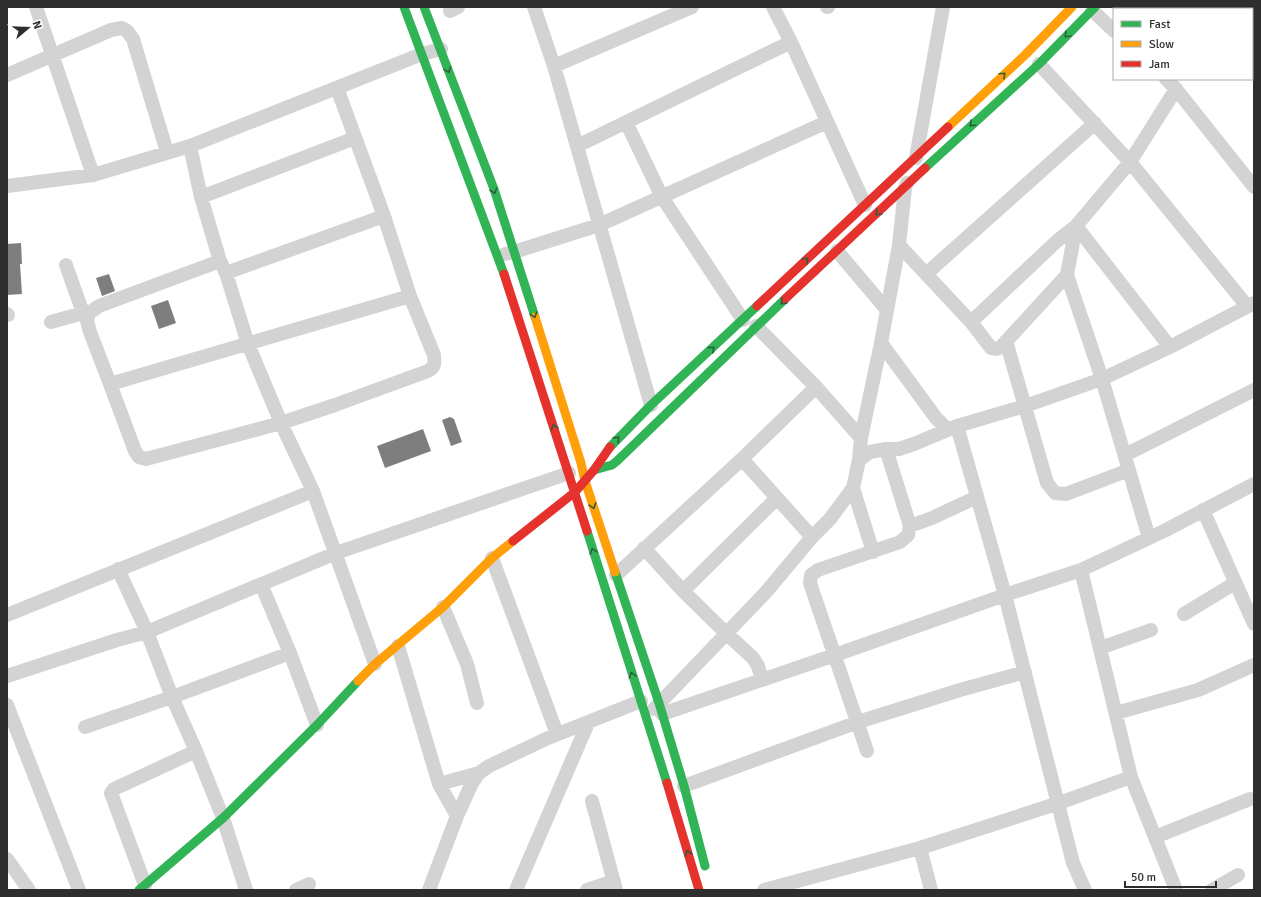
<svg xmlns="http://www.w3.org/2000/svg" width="1261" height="897" font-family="Signika,sans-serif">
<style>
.building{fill:#7e7e7e}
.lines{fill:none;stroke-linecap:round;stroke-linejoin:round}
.street{stroke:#d3d3d3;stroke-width:14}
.fast{stroke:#30b455;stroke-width:9}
.slow{stroke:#ff9f0a;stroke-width:9}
.jam{stroke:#e5322d;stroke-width:9}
.oneway{stroke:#2f5d3c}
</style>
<rect width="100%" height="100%" fill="#fff"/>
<path class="building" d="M21,243L22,264H20L22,294L7,295V244Z
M109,274L115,291L102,296L96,278Z
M168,300L176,323L159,329L151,306Z
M450,417L454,419L462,442L451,446L442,420Z
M423,429L431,451L385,468L377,446Z"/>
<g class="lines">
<path class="street" d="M36,7L93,175
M534,7L554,66L651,405
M773,7L791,42L865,205
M827,7H828
M1092,10L1114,31
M450,11L458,7
M1039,64L1130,162L1247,306
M554,66L692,7
M7,75L111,30L122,28L127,31L133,39L167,152
M1166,79L1176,89L1254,187
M626,122L662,197L743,320
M190,146L201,197L220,261L226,273L248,344L281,423L313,491L375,664
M577,146L791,42
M916,158L943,7
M7,186L93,175L190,146L422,54L441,49
M201,197L355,138
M899,245L926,274
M837,251L887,310
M505,254L514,252L599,225L827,122
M220,261L99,306L89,313L87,321L90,332L110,384L410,296
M66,265L83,313
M226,273L384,216L337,88
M1067,275L1001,347L996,349L991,348L971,322L926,274L1095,123
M7,314L8,315
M51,322L83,313H89
M971,322L1057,241L1076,226L1067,275L1102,379L1149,538
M756,326L816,387L861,438
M1006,341L1047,483L1055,493L1066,494L1129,470
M881,343L936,418L947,429
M1170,347L1076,226L1130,162L1176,89
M110,384L135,451L139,457L146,459L281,423L335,405L428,371C435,367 435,363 434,355L410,296L384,216
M957,426L1005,595L1073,863L1085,890
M1125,455L1254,390
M742,459L812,537
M859,460L870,452L886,449H899L914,444L957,426L1025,406L1102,379L1170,347L1254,303
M853,488L873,552
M1203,510L1254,624
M910,526L932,518L977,497
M644,548L683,591L727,634L753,658L758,666L762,680
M492,558L557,734
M118,569L147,632L172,697L196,751L223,818L246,890
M1081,570L1131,777L1176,890
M616,575L742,459L816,387
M261,584L290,653L317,725
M683,591L777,498
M443,607L467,664L477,703
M1184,614L1235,583
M7,615L313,491
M398,646L439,784
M1100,648L1151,630
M7,676L117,640L147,632L336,553L569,473
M7,705L79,890
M654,709L767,591L812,537L830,519L853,488L859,460L861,438L881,343L899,245L905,188L907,183
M1116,713L1198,690L1254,665
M662,714L835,655L1005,595L1081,570L1164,531L1254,484
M85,727L172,697L290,653
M867,751L810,583L811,575L818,570L900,542L908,535L910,526L886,449
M684,786L858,722L960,690L1025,672
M592,801L616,890
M457,816L439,784L479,773
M1155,837L1250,799
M920,848L931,890
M7,859L29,890
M145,885L111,793L114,789L196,751
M296,890L309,884
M429,890L457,816L472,783L479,773L489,766L548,738L641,701
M516,890L588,723
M587,890L614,881
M764,890L920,848L1059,803L1131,777
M1212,890L1238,875"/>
<path class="fast" d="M404,7L504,274
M424,7L494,189L535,317
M1213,7L1215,9
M1252,53L1254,55
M925,168L1039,64L1095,7
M610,447L651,405L757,306
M594,470L612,465L617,461L785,299
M587,531L667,783
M615,572L659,703L684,786L705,866
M139,890L223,818L317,725L358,681"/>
<path class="slow" d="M948,127L1025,55L1072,7
M535,317L581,463L585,481L615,572
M358,681L375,664L443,607L492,558L513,541"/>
<path class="jam" d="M1252,17L1254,19
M504,274L587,531
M785,299L925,168
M757,306L948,127
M513,541L575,492L594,470L610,447
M667,783L699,890"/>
</g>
<defs><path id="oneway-chevron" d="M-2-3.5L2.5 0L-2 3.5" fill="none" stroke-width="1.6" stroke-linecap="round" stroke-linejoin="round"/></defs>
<g class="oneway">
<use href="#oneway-chevron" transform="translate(1067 35) rotate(134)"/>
<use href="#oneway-chevron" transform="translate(448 70) rotate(69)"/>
<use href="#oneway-chevron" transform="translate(1003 75) rotate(-43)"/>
<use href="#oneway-chevron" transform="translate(972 124) rotate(138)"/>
<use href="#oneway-chevron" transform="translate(494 191) rotate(71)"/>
<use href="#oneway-chevron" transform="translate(878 213) rotate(137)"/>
<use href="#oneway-chevron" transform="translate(806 260) rotate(-43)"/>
<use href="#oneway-chevron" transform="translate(783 302) rotate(137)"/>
<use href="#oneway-chevron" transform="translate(534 315) rotate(72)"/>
<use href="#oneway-chevron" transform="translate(712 349) rotate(-43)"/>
<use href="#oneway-chevron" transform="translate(554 427) rotate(-108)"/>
<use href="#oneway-chevron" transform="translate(617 439) rotate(-44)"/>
<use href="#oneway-chevron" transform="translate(593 506) rotate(72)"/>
<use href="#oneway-chevron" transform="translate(593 551) rotate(-107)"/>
<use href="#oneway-chevron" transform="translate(632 675) rotate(-108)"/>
<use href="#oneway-chevron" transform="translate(688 853) rotate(-106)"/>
</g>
<rect width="1261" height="897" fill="none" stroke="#2e2e2e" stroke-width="16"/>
<rect x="1113" y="8" width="140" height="72" fill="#ffffff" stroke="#ababab"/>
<rect x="1121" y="21" width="20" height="6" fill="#30b455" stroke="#ababab"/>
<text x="1149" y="28" font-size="12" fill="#2e2e2e">Fast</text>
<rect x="1121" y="41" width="20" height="6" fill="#ff9f0a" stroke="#ababab"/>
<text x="1149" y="48" font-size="12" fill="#2e2e2e">Slow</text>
<rect x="1121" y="61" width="20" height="6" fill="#e5322d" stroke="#ababab"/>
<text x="1149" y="68" font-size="12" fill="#2e2e2e">Jam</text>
<g transform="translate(28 28) rotate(71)" stroke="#ffffff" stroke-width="3" paint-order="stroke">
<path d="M0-3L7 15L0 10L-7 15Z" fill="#2e2e2e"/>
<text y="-6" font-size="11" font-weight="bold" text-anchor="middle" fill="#2e2e2e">N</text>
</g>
<path d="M1125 881v6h91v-6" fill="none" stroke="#2e2e2e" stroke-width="2"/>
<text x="1131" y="881" font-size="12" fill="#2e2e2e" stroke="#ffffff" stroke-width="3" paint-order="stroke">50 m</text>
</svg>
